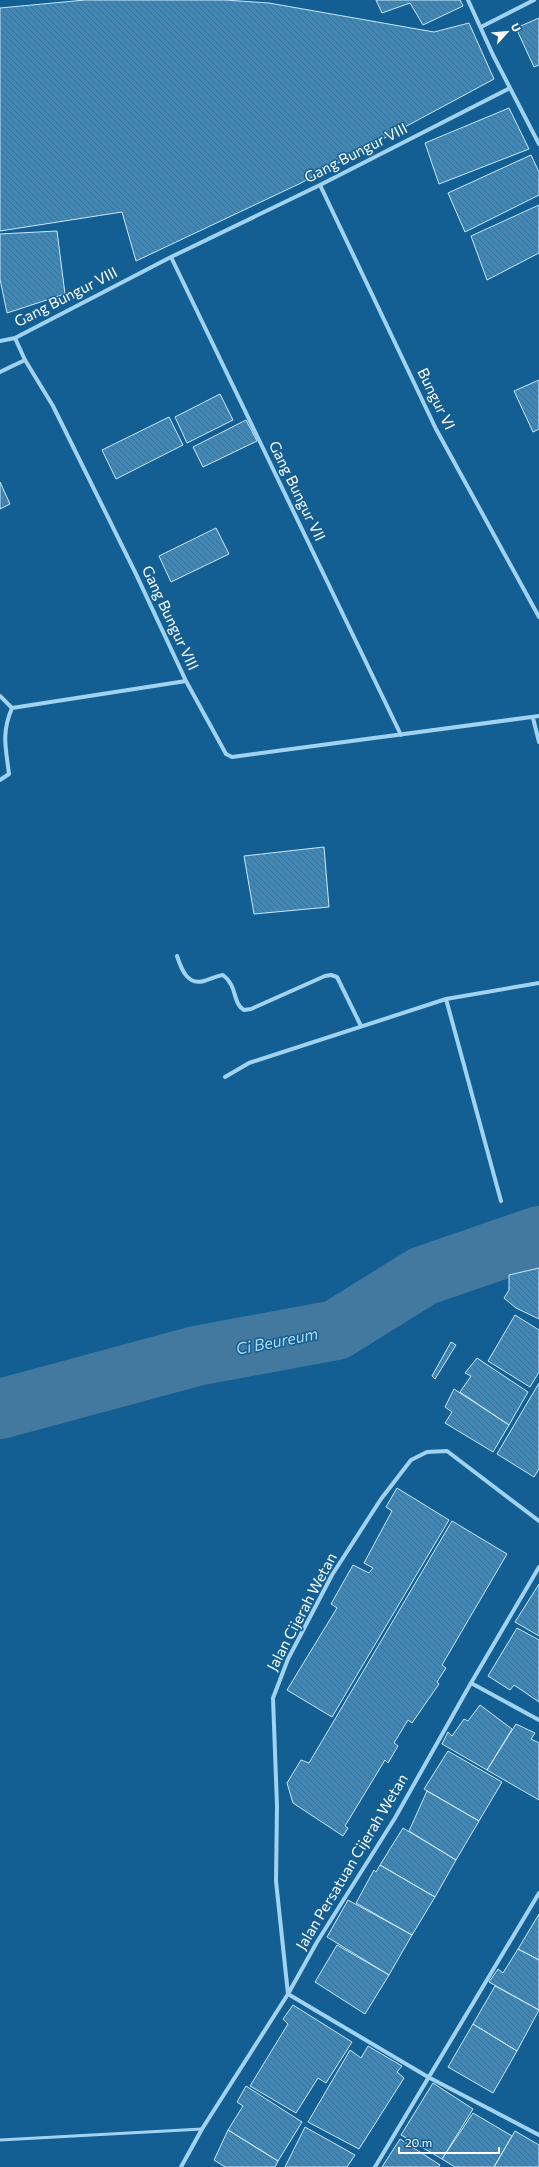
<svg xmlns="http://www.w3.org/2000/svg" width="539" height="2167" font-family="Commissioner,sans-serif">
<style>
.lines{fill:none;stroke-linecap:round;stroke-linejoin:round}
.river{stroke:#43799e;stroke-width:60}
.building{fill:url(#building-back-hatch);stroke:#c9e8fc}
.lane{stroke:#a1d2f2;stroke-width:3}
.street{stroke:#a1d2f2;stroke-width:4}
.labels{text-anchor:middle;stroke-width:3;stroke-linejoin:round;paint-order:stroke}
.street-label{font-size:15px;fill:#fff;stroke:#135f93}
.water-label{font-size:16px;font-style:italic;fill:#addbf9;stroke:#135f93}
</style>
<defs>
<pattern id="building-back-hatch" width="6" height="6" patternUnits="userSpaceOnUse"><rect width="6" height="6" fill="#3c88bb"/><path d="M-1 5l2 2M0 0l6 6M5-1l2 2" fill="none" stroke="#42708f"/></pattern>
</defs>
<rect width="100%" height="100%" fill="#135f93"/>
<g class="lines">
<path class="river" d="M0,1409L196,1356L336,1330L423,1276L539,1236"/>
</g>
<path class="building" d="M85,0H225L269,3L434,32L469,23L494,79L301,183L136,261L122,212L0,231V8Z
M376,0H460L463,6L423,25L410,3L382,13Z
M539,18V65L534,67L516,28Z
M509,108L529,149L439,184L425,143Z
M531,155L539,172V195L465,232L448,193Z
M539,205V253L487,280L471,236Z
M57,231L65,294L7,313L0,279V234Z
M539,380V429L533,432L514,391Z
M220,394L233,420L187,443L175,417Z
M169,417L183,445L116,479L102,450Z
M246,420L257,441L203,467L193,447Z
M0,482L10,504L0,509Z
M216,528L229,554L171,582L159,556Z
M324,847L329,907L254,914L244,856Z
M539,1268V1319L516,1308L504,1298L509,1290V1275Z
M515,1315L539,1330V1372L530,1387L488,1361Z
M451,1342L456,1345L435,1379L432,1376Z
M477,1358L528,1392L509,1425L460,1392L471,1376L465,1373Z
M539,1383V1469L534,1477L497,1454Z
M454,1389L509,1425L493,1452L445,1423L452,1412L445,1407Z
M397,1488L449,1520L332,1717L287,1690L337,1608L331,1604L353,1565L369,1573L373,1568L364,1563L392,1511L386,1507Z
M452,1521L507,1554L442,1665L446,1668L437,1682L439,1684L412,1723L408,1720L394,1743L398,1746L388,1763L385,1760L345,1826L348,1828L343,1836L293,1803L287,1783L301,1760L309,1763Z
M539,1584V1636L515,1622Z
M517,1628L539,1640V1702L514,1685L510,1690L488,1676Z
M480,1705L512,1729L487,1770L442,1744L448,1732L452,1736L464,1719L468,1721Z
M516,1724L535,1733L531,1739L539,1743V1800L487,1770Z
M448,1751L502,1782L479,1821L424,1789Z
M427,1791L479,1821L456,1860L409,1831Z
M403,1828L456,1860L435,1897L380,1865Z
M380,1865L435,1897L412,1935L356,1903L374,1870L376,1872Z
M348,1900L412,1935L389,1975L327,1937Z
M539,1914V1960L518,1949Z
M337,1945L389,1975L365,2014L315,1982Z
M518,1949L539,1960V2010L489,1982L498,1969L503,1973Z
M495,1986L539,2010L517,2051L473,2024Z
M293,2005L352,2042L326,2083L318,2078L296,2113L250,2086L288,2024L283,2019Z
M473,2024L517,2051L493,2093L448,2067Z
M368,2046L402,2066L397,2072L404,2078L359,2149L308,2122L350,2050L361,2058Z
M433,2083L473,2109L442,2159L401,2135Z
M246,2086L302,2122L278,2161L228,2130L243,2106L237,2102Z
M473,2113L512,2136L494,2167H455L442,2159Z
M305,2127L355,2155L347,2167H285Z
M228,2130L278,2161L275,2167H225L214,2160Z
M515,2131L539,2145V2167H494Z
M400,2139L440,2165L439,2167H382Z"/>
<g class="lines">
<path class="lane" d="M0,2140L202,2129"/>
<path class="street" d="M468,0L493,55L539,144
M481,27L534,0
M510,88L320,185L171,257L15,338L25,360L53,406L135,572L186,681L226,754L232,757L539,716
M320,185L436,429L539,617
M171,257L401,735
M0,341L15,338
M0,372L25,360
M0,696L12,708L186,681
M533,718L539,742
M0,780L9,774C6,748 1,734 12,708
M177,956C181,968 187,986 204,981C211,979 216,976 223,975C238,986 232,1003 244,1010L251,1009L325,976L331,975L337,977L361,1026
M225,1077L249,1063L446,999
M501,1201L446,999L539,983
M539,1521L447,1451L427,1452L411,1460L381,1499L332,1575L288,1659L273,1698L277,1806L276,1881L288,1994L428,2077L539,2135
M471,1683L539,1720
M181,2167L202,2129L288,1994L317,1942L395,1818L471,1683L539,1567
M375,2167L539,1893"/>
</g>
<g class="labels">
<g class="street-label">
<text transform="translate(356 153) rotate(-27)" y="5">Gang Bungur VIII</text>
<text transform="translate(66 297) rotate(-27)" y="5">Gang Bungur VIII</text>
<text transform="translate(436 399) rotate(64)" y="5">Bungur VI</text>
<text transform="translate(297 491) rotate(64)" y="5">Gang Bungur VII</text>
<text transform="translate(170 618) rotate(65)" y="5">Gang Bungur VIII</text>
<text transform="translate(302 1612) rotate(-62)" y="5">Jalan Cijerah Wetan</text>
<text transform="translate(352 1862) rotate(-59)" y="5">Jalan Persatuan Cijerah Wetan</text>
</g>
<g class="water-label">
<text transform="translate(277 1341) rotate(-11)" y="6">Ci Beureum</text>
</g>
</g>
<g transform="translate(507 32) rotate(63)" stroke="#135f93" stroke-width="3" paint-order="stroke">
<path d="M0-3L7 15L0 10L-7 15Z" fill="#ffffff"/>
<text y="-6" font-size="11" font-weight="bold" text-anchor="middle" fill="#ffffff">U</text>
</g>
<path d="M399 2147v6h100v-6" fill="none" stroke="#ffffff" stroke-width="2"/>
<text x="405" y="2147" font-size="12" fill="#ffffff" stroke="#135f93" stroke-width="3" paint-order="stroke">20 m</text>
</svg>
